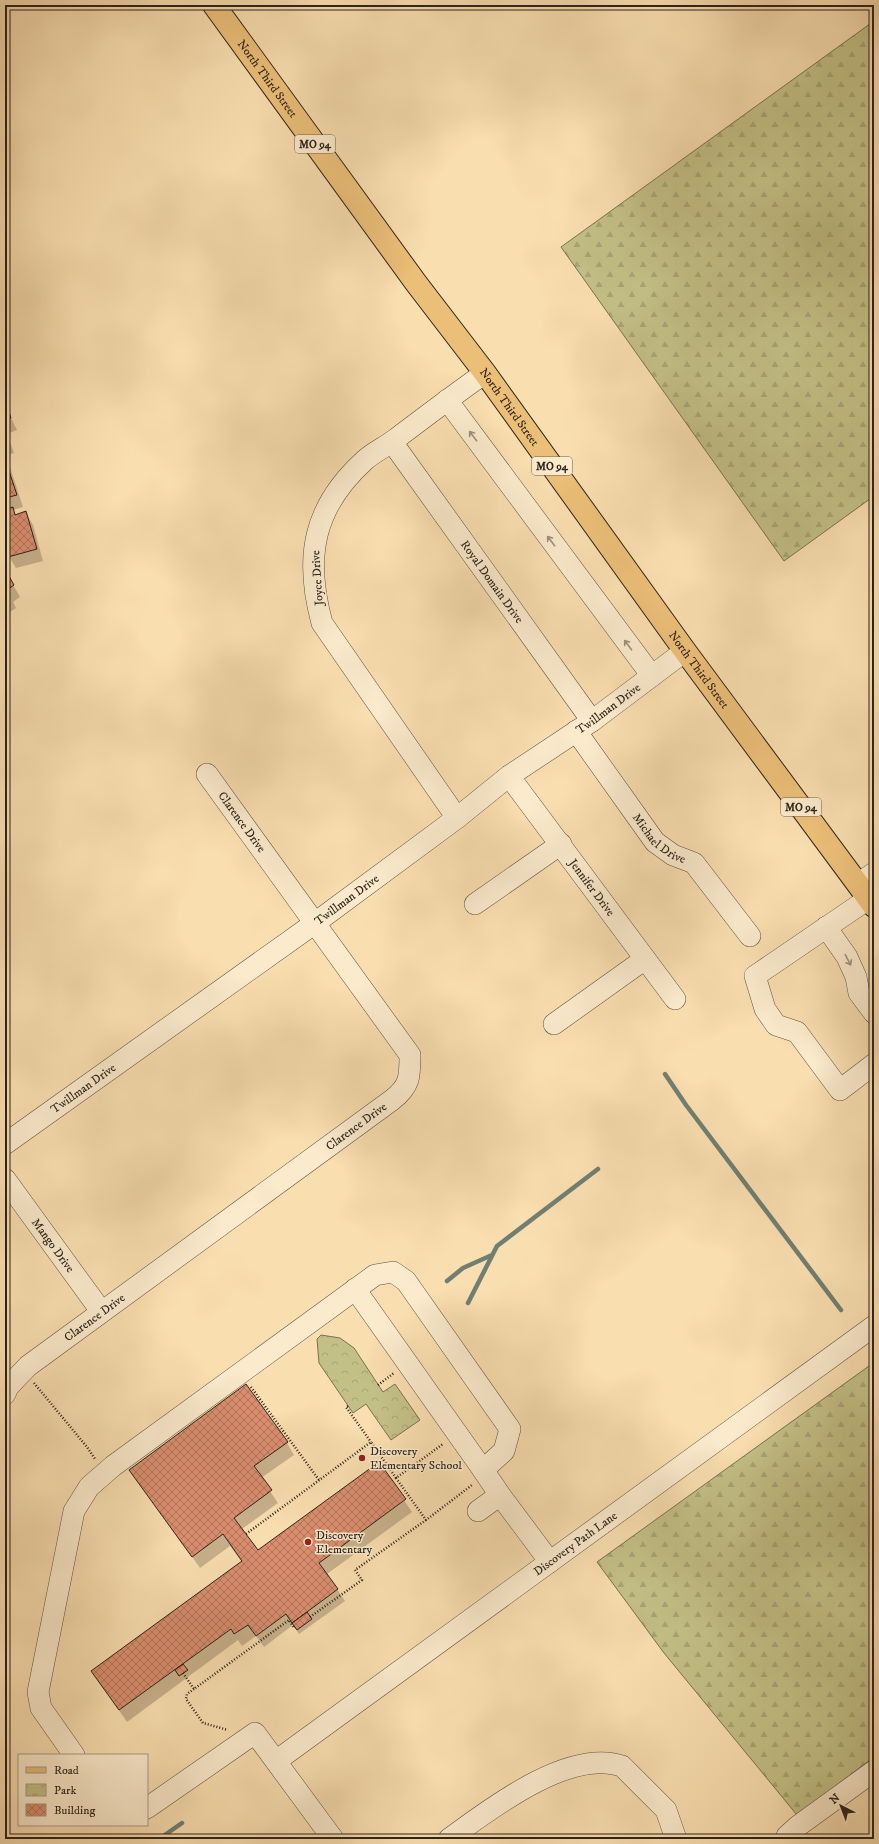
<svg xmlns="http://www.w3.org/2000/svg" width="879" height="1844" font-family="'IM FELL DW Pica',serif">
<style>
.forest{fill:url(#forest-firs);stroke:#787250}
.park{fill:url(#park-crowns);stroke:#787250}
.shadow{fill:#0003}
.lines{fill:none;stroke-linecap:round;stroke-linejoin:round}
.stream{stroke:#707f72;stroke-width:4.5}
.building{fill:url(#building-cross-hatch);stroke:#2c231a}
.minor-casing{stroke:#5f5240;stroke-width:22}
.major-casing{stroke:#2c231a;stroke-width:24}
.path{stroke:#2c231a;stroke-width:2.5;stroke-dasharray:1 2;stroke-linecap:butt}
.minor{stroke:#fbeacc;stroke-width:21}
.major{stroke:#ecbf78;stroke-width:22}
.oneway{stroke:#9e907c}
.poi-dot{fill:#8f2418;stroke:#fbeacc;stroke-width:1.5}
.labels{text-anchor:middle;stroke-width:3;stroke-linejoin:round;paint-order:stroke}
.shield{fill:#fbeacc;stroke:#6a5f4f;stroke-width:1}
.shield-label{font-size:11px;font-weight:bold;fill:#2c231a}
.street-label{font-size:12px;fill:#2c231a;stroke:#fbeacc}
.poi-label{font-size:12px;fill:#2c231a;stroke:#fbeacc;text-anchor:start}
</style>
<defs>
<pattern id="forest-firs" width="22" height="20" patternUnits="userSpaceOnUse"><rect width="22" height="20" fill="#c3c087"/><path d="M5 1l3.5 6h-7zM16 11l3.5 6h-7z" fill="#a8a574"/></pattern>
<pattern id="park-crowns" width="20" height="18" patternUnits="userSpaceOnUse"><rect width="20" height="18" fill="#c3c087"/><path d="M2 6a3 3 0 1 1 6 0M12 15a3 3 0 1 1 6 0" fill="none" stroke="#a8a574"/></pattern>
<pattern id="building-cross-hatch" width="8" height="8" patternUnits="userSpaceOnUse"><rect width="8" height="8" fill="#da8e6f"/><path d="M0 0l8 8M0 8l8-8" fill="none" stroke="#b1745a"/></pattern>
</defs>
<rect width="100%" height="100%" fill="#f9deb0"/>
<filter id="stains"><feTurbulence type="fractalNoise" baseFrequency=".005" numOctaves="4"/><feColorMatrix values="0 0 0 0 .2 0 0 0 0 .09 0 0 0 0 .02 0 0 0 .5 -.17"/></filter>
<radialGradient id="worn" r=".72"><stop offset=".6" stop-color="#630" stop-opacity="0"/><stop offset="1" stop-color="#630" stop-opacity=".3"/></radialGradient>
<path class="forest" d="M874,21V496L784,561L561,247Z
M869,1366L874,1372V1757L797,1815L664,1653L597,1562Z"/>
<path class="park" d="M321,1335L340,1338L354,1348L383,1392L395,1384L420,1420L391,1440L366,1404L353,1413L319,1363L317,1339Z"/>
<path class="shadow" d="M7,410L17,430L7,434L14,453L5,456V411Z
M5,458L10,467L23,507L13,510L16,515L26,513L33,525L43,561L16,568L9,557L5,541Z
M5,571L20,597L13,602L16,608L5,615Z
M287,1443L294,1455L261,1478L278,1503L242,1529L258,1551L379,1463L412,1512L327,1574L345,1601L299,1634L293,1625L264,1647L256,1636L242,1646L238,1640L127,1722L92,1671L242,1562L230,1546L200,1568L130,1470Z"/>
<g class="lines">
<path class="stream" d="M665,1074L686,1105L841,1310
M447,1281L463,1268L492,1255
M468,1303L497,1246L598,1169
M159,1839L182,1823"/>
</g>
<path class="building" d="M8,409L11,418L5,421V410Z
M5,459L17,495L5,498Z
M13,507L15,515L26,511L37,549L8,557L5,545V509Z
M5,569L14,585L7,590L10,596L5,599Z
M246,1384L288,1442L254,1466L272,1490L234,1518L258,1550L379,1462L406,1499L319,1563L338,1589L292,1623L286,1614L256,1636L248,1625L234,1634L231,1629L119,1710L91,1671L242,1561L223,1534L192,1557L129,1470Z
M307,1612L312,1619L297,1630L292,1623Z
M183,1664L188,1670L179,1676L175,1670Z"/>
<g class="lines">
<g class="minor-casing">
<g id="minor">
<path d="M447,400L652,676"/>
<path id="s1" d="M392,442L592,721"/>
<path id="s2" d="M576,731L655,842L673,855L694,863L750,936"/>
<path id="s3" d="M509,776L675,999"/>
<path d="M457,818L322,623C304,557 313,507 365,460C374,452 387,446 397,438C426,416 455,394 485,373"/>
<path d="M858,884L874,873"/>
<path d="M868,899L755,976L765,1009L776,1025L797,1032L840,1090L874,1064"/>
<path d="M475,904L561,844"/>
<path d="M826,927L847,957L856,977L859,993L874,1013"/>
<path d="M554,1024L645,959"/>
<path id="s4" d="M5,1144L315,923L457,818L509,776L592,721L685,651"/>
<path id="s5" d="M5,1179L101,1311"/>
<path d="M355,1289L483,1470"/>
<path id="s6" d="M5,1394L8,1387L28,1366L392,1100C410,1086 410,1077 410,1055L207,774"/>
<path d="M478,1511L500,1495L550,1562"/>
<path d="M74,1755L41,1708L38,1692L74,1511L89,1487L113,1466L375,1275L393,1272L406,1281L510,1429L504,1451L483,1470L500,1495"/>
<path id="s7" d="M276,1761L874,1326"/>
<path d="M147,1808L255,1733L333,1839"/>
<path d="M449,1839C490,1809 569,1748 622,1766L666,1810L676,1839"/>
<path d="M787,1839V1836L798,1826L874,1771"/>
</g>
</g>
<g class="major-casing">
<g id="major">
<path id="s8" d="M214,5L416,283L485,373L685,651L874,906"/>
</g>
</g>
<path class="path" d="M34,1383L87,1447L95,1459
M378,1385L394,1373
M251,1387L319,1480
M348,1406L346,1407L371,1442
M396,1478L426,1520L472,1485
M246,1534L371,1442L396,1478L443,1444
M310,1617L362,1580L355,1570L426,1520
M183,1673L194,1689L289,1620L294,1628L295,1627
M194,1689L187,1694L186,1699L203,1723L228,1730"/>
<use href="#minor" class="minor"/>
<use href="#major" class="major"/>
</g>
<defs><path id="oneway-shaft" d="M-6 0H5M1.5-3L5.5 0L1.5 3" fill="none" stroke-width="1.6" stroke-linecap="round" stroke-linejoin="round"/></defs>
<g class="oneway">
<use href="#oneway-shaft" transform="translate(473 436) rotate(-127)"/>
<use href="#oneway-shaft" transform="translate(551 541) rotate(-127)"/>
<use href="#oneway-shaft" transform="translate(628 645) rotate(-127)"/>
<use href="#oneway-shaft" transform="translate(848 960) rotate(62)"/>
</g>
<g class="poi-dot">
<circle cx="362" cy="1458" r="4"/>
<circle cx="308" cy="1542" r="4"/>
</g>
<g class="labels">
<g class="shield">
<rect x="295" y="135" width="40" height="18" rx="3"/>
<rect x="532" y="457" width="40" height="18" rx="3"/>
<rect x="781" y="798" width="40" height="18" rx="3"/>
</g>
<g class="shield-label">
<text x="315" y="148">MO 94</text>
<text x="552" y="470">MO 94</text>
<text x="801" y="811">MO 94</text>
</g>
<g class="street-label">
<text dy="4" stroke="none"><textPath href="#s8" startOffset="91">North Third Street</textPath></text>
<text dy="4" stroke="none"><textPath href="#s8" startOffset="499">North Third Street</textPath></text>
<text transform="translate(317 578) rotate(-94)" y="4">Joyce Drive</text>
<text dy="4" stroke="none"><textPath href="#s1" startOffset="172">Royal Domain Drive</textPath></text>
<text dy="4" stroke="none"><textPath href="#s8" startOffset="823">North Third Street</textPath></text>
<text dy="4" stroke="none"><textPath href="#s4" startOffset="744">Twillman Drive</textPath></text>
<text transform="translate(242 822) rotate(54)" y="4">Clarence Drive</text>
<text dy="4" stroke="none"><textPath href="#s2" startOffset="137">Michael Drive</textPath></text>
<text dy="4" stroke="none"><textPath href="#s3" startOffset="139">Jennifer Drive</textPath></text>
<text dy="4" stroke="none"><textPath href="#s4" startOffset="420">Twillman Drive</textPath></text>
<text dy="4" stroke="none"><textPath href="#s4" startOffset="96">Twillman Drive</textPath></text>
<text dy="4" stroke="none"><textPath href="#s6" startOffset="443">Clarence Drive</textPath></text>
<text dy="4" stroke="none"><textPath href="#s5" startOffset="82">Mango Drive</textPath></text>
<text dy="4" stroke="none"><textPath href="#s6" startOffset="119">Clarence Drive</textPath></text>
<text dy="4" stroke="none"><textPath href="#s7" startOffset="370">Discovery Path Lane</textPath></text>
</g>
<g class="poi-label">
<text x="370" y="1455">Discovery<tspan x="370" dy="14">Elementary School</tspan></text>
<text x="316" y="1539">Discovery<tspan x="316" dy="14">Elementary</tspan></text>
</g>
</g>
<rect width="879" height="1844" fill="none" stroke="#f9deb0" stroke-width="20"/>
<rect x="6" y="6" width="867" height="1832" fill="none" stroke="#2c231a" stroke-width="2"/>
<rect x="10" y="10" width="859" height="1824" fill="none" stroke="#2c231a"/>
<rect x="18" y="1754" width="130" height="72" fill="#fbeacc" stroke="#a89a85"/>
<rect x="26" y="1767" width="20" height="6" fill="#ecbf78" stroke="#a89a85"/>
<text x="54" y="1774" font-size="12" fill="#2c231a">Road</text>
<rect x="26" y="1784" width="20" height="12" fill="url(#park-crowns)" stroke="#a89a85"/>
<text x="54" y="1794" font-size="12" fill="#2c231a">Park</text>
<rect x="26" y="1804" width="20" height="12" fill="url(#building-cross-hatch)" stroke="#a89a85"/>
<text x="54" y="1814" font-size="12" fill="#2c231a">Building</text>
<g transform="translate(841 1806) rotate(318)" stroke="#fbeacc" stroke-width="3" paint-order="stroke">
<path d="M0-3L7 15L0 10L-7 15Z" fill="#2c231a"/>
<text y="-6" font-size="11" font-weight="bold" text-anchor="middle" fill="#2c231a">N</text>
</g>
<rect width="100%" height="100%" filter="url(#stains)"/>
<rect width="100%" height="100%" fill="url(#worn)"/>
</svg>
